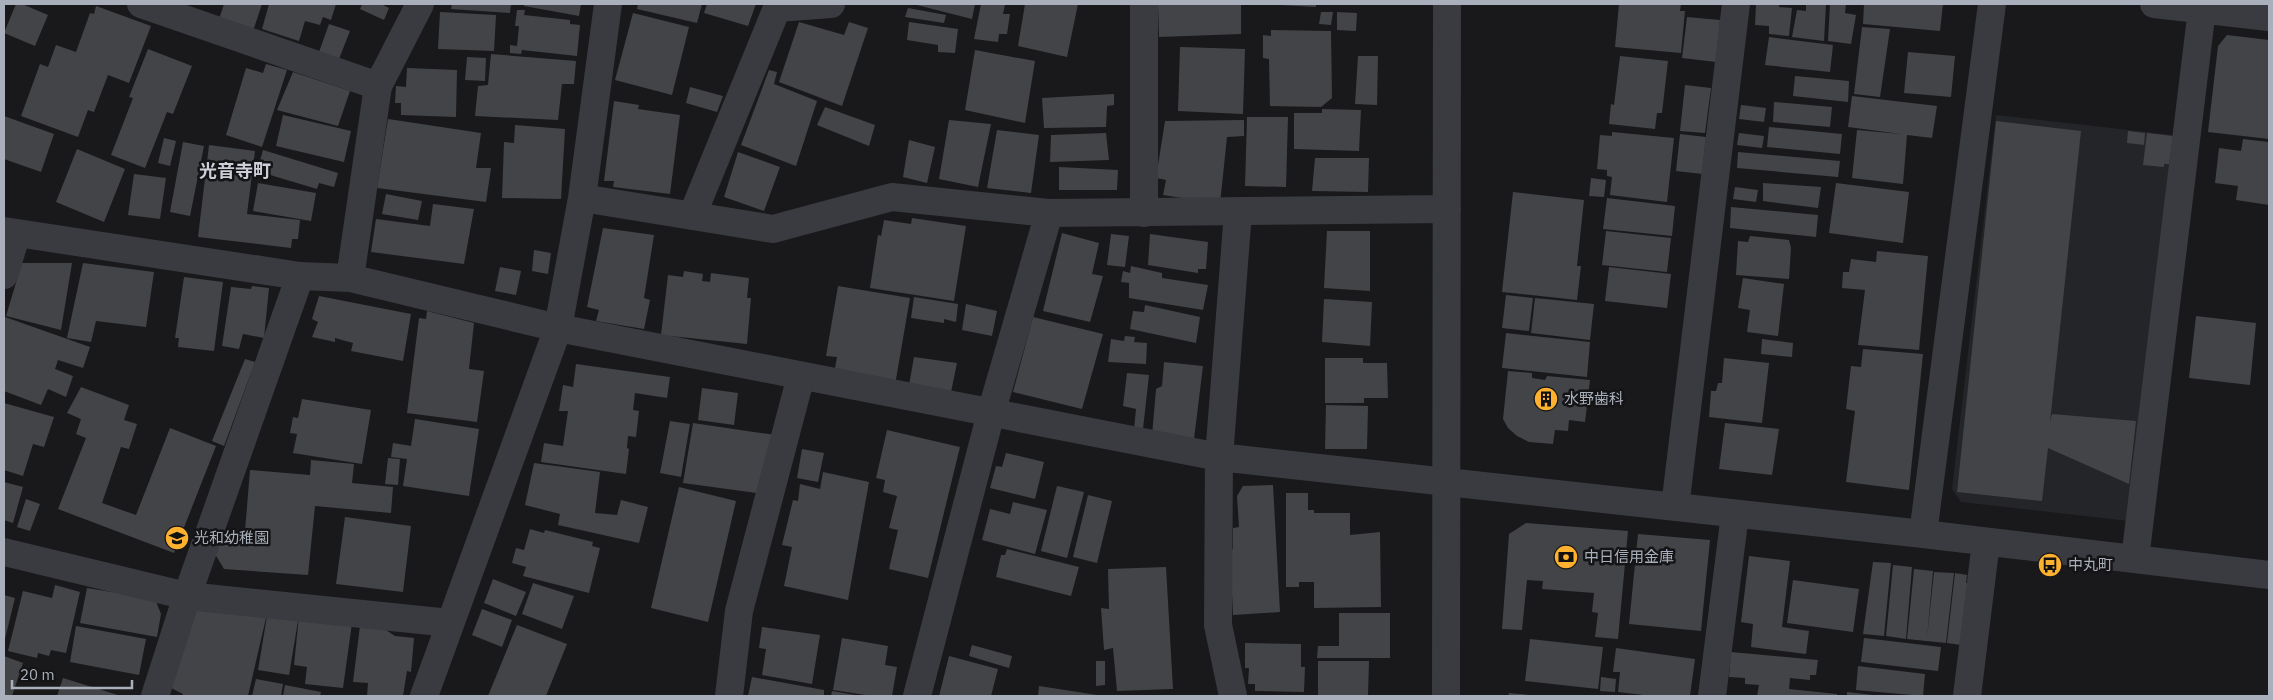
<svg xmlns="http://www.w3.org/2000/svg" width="2273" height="700" font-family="'IBM Plex Sans','Noto Sans JP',sans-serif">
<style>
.built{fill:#242528}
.building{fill:#434448}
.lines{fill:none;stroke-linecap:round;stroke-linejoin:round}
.minor{stroke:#393b40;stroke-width:28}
.labels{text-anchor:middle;stroke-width:5;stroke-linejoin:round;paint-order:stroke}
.poi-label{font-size:15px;fill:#aab0bb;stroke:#141416;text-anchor:start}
.quarter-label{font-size:18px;font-weight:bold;fill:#cccfd7;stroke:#141416}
</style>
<rect width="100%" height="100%" fill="#19191b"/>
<path class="built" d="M1996,115L2173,135L2129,521L1961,502L1952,489Z"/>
<path class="building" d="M16,4H22L48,15L35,46L4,33Z
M224,4H262L253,31L219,19Z
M269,4H336L331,20L323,17L320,25L305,21L299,41L262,29Z
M362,4H381L389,8L384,20L360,9Z
M452,4H511L510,13L451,9Z
M524,4H581L579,16L524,6Z
M638,4H702L697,23L637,9Z
M707,4H756L748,26L704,13Z
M913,4H975L972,19Z
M981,4H1005L1003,14H1010L1007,34H999L998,42L974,39Z
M1025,4H1078L1067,57L1018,46Z
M1158,4H1241V34L1159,37Z
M1280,4H1316V7L1280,5Z
M1619,4H1681L1680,11H1685L1681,53L1615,47Z
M1756,4H1779V7L1792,8L1789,36L1769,34V26L1755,25Z
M1806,4H1826L1824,41L1792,37L1797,10L1806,11Z
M1830,4H1846L1845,13L1856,15L1851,44L1828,41Z
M1864,4H1943L1940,31L1863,24Z
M96,6L151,26L129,83L108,75L94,112L88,110L78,137L21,116L40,64L48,67L56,45L76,52L90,13L94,14Z
M908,8L946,15L944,23L905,17Z
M517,10H525L524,15L570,20V24L580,25L577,56L522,50L521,54L510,53V45L517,46L519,26H515Z
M440,12L496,15L494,51L438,49Z
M1321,12H1333L1331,25L1319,24Z
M1337,12L1357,13L1356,31L1337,30Z
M633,13L689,27L672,95L615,80Z
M1687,17L1720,20L1716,62L1682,58Z
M799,22L844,35L849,22L868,28L842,106L779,82Z
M909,22L958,29L955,53L938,52V45L907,40Z
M329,24L350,31L339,59L319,52Z
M1862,27L1890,29L1880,97L1854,94Z
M1271,30L1331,31L1332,98L1321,107L1270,106L1269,59L1263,58V35L1271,36Z
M2227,35L2269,40V139L2208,132L2218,46Z
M1769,37L1833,45L1830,72L1765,65Z
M1180,47L1245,49L1243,114L1178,111Z
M148,49L192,66L173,114L167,112L145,168L111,155L133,98L129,97Z
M975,50L1035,61L1025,123L965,110Z
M1908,52L1955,56L1951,97L1904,93Z
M491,54L576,61L574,84H562L558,120L475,116L478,86L488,85Z
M1358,56H1378L1377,105L1355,104Z
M1620,56L1668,61L1662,113H1657L1655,129L1609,124L1611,104L1614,105Z
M467,57L486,58L485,81L465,80Z
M266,64L287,70L262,147L226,135L246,68L263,73Z
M407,68L457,70L456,117L401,115V103H395L396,86L406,87Z
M769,70L777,72L774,84L817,101L796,166L741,145Z
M293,72L350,91L338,126L277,110Z
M1795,76L1849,81L1848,102L1793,96Z
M1685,85L1711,88L1705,133L1680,131Z
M690,87L723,96L717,112L686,103Z
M1114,94V105L1107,106L1106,127L1044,128L1042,98Z
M1852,96L1937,106L1932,138L1907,135L1903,184L1852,178L1857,130L1901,134L1848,127Z
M614,101L639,105L638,109L680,115L670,194L613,187L614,181H604Z
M1774,102L1832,107L1830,127L1773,122Z
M1741,105L1766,108L1764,122L1739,119Z
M825,107L875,125L869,146L817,125Z
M1322,109L1361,110L1359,151L1294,149V113H1322Z
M283,115L351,131L344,162L276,146Z
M4,116L54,134L41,172L4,159Z
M1247,117H1288L1286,187L1245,186Z
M388,119L481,133L476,168H491L486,202L377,188Z
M949,120L991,124L978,187L939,179Z
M1244,120V136L1227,137L1220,204L1163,195L1166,180L1156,178L1165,121Z
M1996,121L2081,131L2050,422L2052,414L2136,421L2129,484L2048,448L2042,501L1957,492Z
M515,125L565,129L561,199L502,198L504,142L514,143Z
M1769,127L1842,134L1840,154L1767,147Z
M997,130L1039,135L1031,193L987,188Z
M2128,131L2145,133L2144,145L2127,143Z
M1612,132L1674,138L1667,202L1610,195L1612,177L1607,176V170L1597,169L1600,135L1612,136Z
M1106,133L1109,160L1050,162L1051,135Z
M1739,133L1764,136L1762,148L1737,145Z
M2147,133L2173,136L2169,164H2164V167L2143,165Z
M1680,134L1706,137L1702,174L1676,171Z
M164,138L176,141L170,166L158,163Z
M2243,139L2269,142V205L2236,200L2238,186L2215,183L2219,148L2241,151Z
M909,140L935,147L927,183L903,177Z
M183,142L204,146L190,216L170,212Z
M209,145L255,151L247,214L300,220L298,239H292L291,248L198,237Z
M77,149L125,169L104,222L56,202Z
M263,150L338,173L334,187L319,183L317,189L257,171Z
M738,152L780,167L764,211L724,197Z
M1738,152L1840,161L1838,177L1737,168Z
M1315,158H1369L1368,192L1312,191Z
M1059,167L1118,170L1117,190H1059Z
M134,174L166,178L160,219L128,215Z
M1591,178L1606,180L1604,197L1589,196Z
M258,183L316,193L311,221L253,211Z
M1763,183L1821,187L1818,208L1763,201Z
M1836,183L1909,192L1903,243L1829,233Z
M1735,187L1758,190L1756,202L1733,199Z
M1513,192L1584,200L1577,266H1581L1577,300L1502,292Z
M386,194L422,201L418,220L382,214Z
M1607,198L1675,206L1672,236L1603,229Z
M433,204L474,209L464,264L371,252L376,219L430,226Z
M1731,207L1818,215L1816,237L1730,228Z
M912,218L966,226L954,301L870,288L878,235L881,236L884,220L911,224Z
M603,228L654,235L644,298L650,300L644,329L596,321L599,310L587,307Z
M1327,231H1370V291L1324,288Z
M1606,231L1671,238L1667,272L1602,265Z
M1062,233L1099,243L1092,274L1103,276L1090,322L1043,311Z
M1111,234L1129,236L1125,267L1107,265Z
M1150,234L1208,242L1206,269H1198V273L1148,265Z
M1750,236L1789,240L1791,248L1789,279L1736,275L1738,241L1748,242Z
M534,250L551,253L548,274L532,271Z
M1877,251L1928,256L1919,350L1858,345L1865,290L1842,288L1843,272H1849L1851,259L1876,262Z
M22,263H72L61,330L6,316Z
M83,263L154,272L146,327L96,321L91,342L67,338Z
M1131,266L1162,273V278L1208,285L1203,310L1129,298V283L1121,282L1123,271L1130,273Z
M500,267L521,271L516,295L495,291Z
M1609,267L1671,274L1667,308L1605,301Z
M684,271L703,274L702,281L710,282L711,273L749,278L747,298H751L747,344L661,335L668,275L683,277Z
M184,277L223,282L214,351L178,347L179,338H175Z
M1743,278L1784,284L1778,336L1747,332L1750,310L1738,308Z
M252,286L269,288L264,338L243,334L239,349L222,346L231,287L251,289Z
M838,286L910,298L895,385L834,374L837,357L826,356Z
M1506,295L1533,298L1529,331L1502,328Z
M319,296L411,314L403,361L351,351L353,343L335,338V342L312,337L318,322L312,319Z
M914,297L958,304L956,322L944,319V323L911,318Z
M1535,298L1594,304L1590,340L1531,333Z
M1324,299L1372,302L1370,346L1322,342Z
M966,304L997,311L992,336L962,330Z
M1145,305L1200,317L1196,343L1130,329L1133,311L1144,312Z
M427,311L474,323L469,369L484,371L477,422L407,413L419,318L426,319Z
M2196,316L2256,323L2250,385L2189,378Z
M5,317L90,347L83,368L58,360L55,369L73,376L66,397L48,389L41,405L4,391Z
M1033,317L1103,334L1082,409L1013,392Z
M1506,333L1590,342L1587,377L1502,368Z
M1125,336L1135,337L1134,342L1147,343L1146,364L1108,362L1111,339L1124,341Z
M1762,339L1793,343L1792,357L1761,354Z
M1863,349L1923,354L1909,490L1846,482L1855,411L1846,409L1851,366L1861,367Z
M914,357L957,363L950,397L908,391Z
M1325,358H1363V363H1387L1388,398H1364V403H1325Z
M1724,358L1769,363L1762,423L1709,417L1711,391H1716L1718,383H1722Z
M245,359L255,362L224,446L212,441Z
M1164,362L1203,366L1194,439L1152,436L1156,389L1162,386Z
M576,364L670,377L667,398L635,393L633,410L639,411L636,437L628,436L627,448L629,449L626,474L541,462L544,443L563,446L568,411H559L563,385L573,387Z
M1508,371L1532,373V378L1545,380L1547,376L1590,380L1585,422L1569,420L1568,431L1555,430L1553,444L1529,442L1517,436L1508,428L1503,419Z
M1127,373L1149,375L1143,429H1134L1136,409L1123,406Z
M81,387L129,405L124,420L137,424L129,449L121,447L102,503L136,515L170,428L216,446L174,553L58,509L86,438L76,434L81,419L67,413Z
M702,388L738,393L734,425L698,420Z
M302,399L371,410L362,464L293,453L297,434L290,433L293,417L298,418Z
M4,403L54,417L44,447L33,444L23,476L4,470Z
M1326,405L1368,406L1367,449H1325Z
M415,419L479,429L469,496L403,486L407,459L391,457L393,443L411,446Z
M670,421L690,424L681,477L660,473Z
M693,423L775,435L764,494L683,483Z
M1725,423L1779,429L1772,475L1719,469Z
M887,430L960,447L928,578L889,569L898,530L889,528L897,496L883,492L885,480L876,478Z
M802,449L824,453L818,482L797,478Z
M1006,453L1044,462L1035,499L990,488L996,466L1002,467Z
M388,458L400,459L398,485L385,484Z
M311,460L354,464L352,483L393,487L391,513L315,506L308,575L224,569L215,554L226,528L245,531L250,470L310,475Z
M534,463L600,472L595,513L617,515L621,500L648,507L639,543L558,525L560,514L525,505Z
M823,472L869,482L848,600L784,586L792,547L782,545L793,500L798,501L800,484L820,489Z
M4,482L23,487L13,523L4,520Z
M1273,485L1280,612L1233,615L1230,549H1233V528L1239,527L1237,496L1243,486Z
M1057,486L1084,492L1067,558L1041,551Z
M679,487L736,501L708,622L651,608Z
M1286,493H1308V510H1314V513H1350V535L1380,532L1381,607L1314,608V582H1299V587H1286Z
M1088,495L1112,501L1097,563L1073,557Z
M26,499L40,504L30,531L17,527Z
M1013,502L1047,510L1035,554L982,540L990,509L1010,514Z
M345,517L411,526L403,592L336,584Z
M1526,523L1628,531L1618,639L1595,637L1598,613L1592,612L1594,593L1542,589L1543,581L1527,580L1522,630L1502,629L1509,534Z
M530,529L544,533L545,530L593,542L592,546L600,548L589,593L523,576L526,567L512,563L516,548L524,550Z
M1638,534L1710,540L1701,631L1629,624Z
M1007,549L1079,567L1071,596L996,577L1001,555H1005Z
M1749,556L1790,561L1782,627L1809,631L1806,654L1751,647L1753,624L1741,622Z
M1873,562L1891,563L1884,636L1863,634Z
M1893,565L1912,567L1906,639L1886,636Z
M1166,567L1173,689L1117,691L1113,648L1104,650L1101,608L1109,609L1108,569Z
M1914,569L1933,571L1927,638L1934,572L1954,573L1946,643L1907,639Z
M1955,573L1967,575L1966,583H1975L1968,646L1947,643Z
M493,579L526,592L516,616L484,603Z
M1793,580L1859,589L1853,632L1787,623Z
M533,583L574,596L562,629L522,614Z
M55,585L80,592L66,653L51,650L49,656L38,653L37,658L8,651L23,591L52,598Z
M87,588L155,599L161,614L157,637L80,623Z
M4,595L15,598L4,643Z
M207,605L266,618L248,696H182L183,694L171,688L196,611Z
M482,609L512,620L502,647L472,635Z
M1339,613H1390V658H1317L1318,646H1339Z
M267,616L298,621L289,675L258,670Z
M299,616L352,623L343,688L305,684L307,667L294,665Z
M517,625L567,644L546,696H488Z
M76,626L146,639L139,675L70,662Z
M360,626L386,630L395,636L414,638L411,672L407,671L403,696H367L368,683L353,682Z
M762,627L820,635L812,684L762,675L766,649L759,648Z
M842,638L888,646L885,665L897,667L892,696H872L833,690Z
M1864,638L1941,647L1938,671L1861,662Z
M1530,639L1603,647L1598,689L1525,681Z
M1245,643L1301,644V667H1305L1304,692L1255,691V684H1248L1249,668H1245Z
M972,645L1012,656L1009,668L969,656Z
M1616,648L1695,659L1690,696H1652L1618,692L1620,672H1613Z
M1731,652L1818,660L1816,675H1810V680L1790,678L1789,689L1837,694V696H1757L1759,685L1745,684V678L1729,677Z
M4,656L23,663L12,696H4Z
M949,656L998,669L991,696H939Z
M1096,661H1105V685L1096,686Z
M1318,661H1369L1368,695H1318Z
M1858,666L1925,674L1923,696L1856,690Z
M752,677L824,690V696H748Z
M1601,677L1616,679L1615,692L1600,691Z
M63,678L121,696H57Z
M256,679L283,684L281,696H252Z
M285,685L321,692L320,696H283Z
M1039,686L1097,695V696H1038Z
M832,691L855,695V696H831Z
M1847,692L1873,695V696H1847Z
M1509,693L1530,695V696H1508Z"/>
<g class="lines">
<path class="minor" d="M141,4L378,86
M1144,4V213
M2154,4L2269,17
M582,198L773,229L892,197L1049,213L1447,209
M692,216L777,8L831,4
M4,231L300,276L350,278L558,328L1219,457L1923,534L2269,575
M4,275L17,233
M350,278L378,86L420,4
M1675,507L1736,4
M1923,534L1992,4
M4,552L187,596L450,623
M2135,559L2202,9
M155,696L187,596L300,276
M424,696L558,328L582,198L608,4
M729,696L739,611L801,376
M917,696L991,413L1049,213
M1233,696L1218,625L1219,457L1238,212
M1446,696L1447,4
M1712,696L1735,514
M1967,696L1986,542"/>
</g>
<defs>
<g id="building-disc" transform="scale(1.25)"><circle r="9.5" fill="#feb12e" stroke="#141416"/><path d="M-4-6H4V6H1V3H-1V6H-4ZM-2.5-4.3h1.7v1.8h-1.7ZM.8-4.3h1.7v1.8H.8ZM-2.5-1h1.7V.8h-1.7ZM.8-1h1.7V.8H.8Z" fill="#111"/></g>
<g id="school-disc" transform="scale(1.25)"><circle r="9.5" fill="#feb12e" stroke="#141416"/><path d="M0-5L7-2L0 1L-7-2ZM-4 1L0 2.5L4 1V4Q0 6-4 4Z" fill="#111"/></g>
<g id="bank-disc" transform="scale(1.25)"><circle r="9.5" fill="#feb12e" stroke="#141416"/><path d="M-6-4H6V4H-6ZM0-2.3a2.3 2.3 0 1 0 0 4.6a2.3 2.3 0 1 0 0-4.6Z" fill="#111"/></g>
<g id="bus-disc" transform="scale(1.25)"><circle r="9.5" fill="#feb12e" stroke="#141416"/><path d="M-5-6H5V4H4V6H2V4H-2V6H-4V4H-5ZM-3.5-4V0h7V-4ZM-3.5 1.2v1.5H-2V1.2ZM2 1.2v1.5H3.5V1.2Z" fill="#111"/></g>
</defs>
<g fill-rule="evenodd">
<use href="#building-disc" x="1546" y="399"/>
<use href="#school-disc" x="177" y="538"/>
<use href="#bank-disc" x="1566" y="557"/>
<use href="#bus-disc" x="2050" y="565"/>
</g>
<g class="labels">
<g class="poi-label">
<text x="1564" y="404">水野歯科</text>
<text x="194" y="543">光和幼稚園</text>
<text x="1584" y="562">中日信用金庫</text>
<text x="2068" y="570">中丸町</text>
</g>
<g class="quarter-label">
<text x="235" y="177">光音寺町</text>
</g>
</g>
<rect width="2273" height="700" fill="none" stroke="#aab0bb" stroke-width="10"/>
<path d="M12 680v8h120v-8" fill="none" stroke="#aab0bb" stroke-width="2.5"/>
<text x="20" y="680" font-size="15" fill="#aab0bb" stroke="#141416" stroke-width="4" paint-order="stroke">20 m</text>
</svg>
